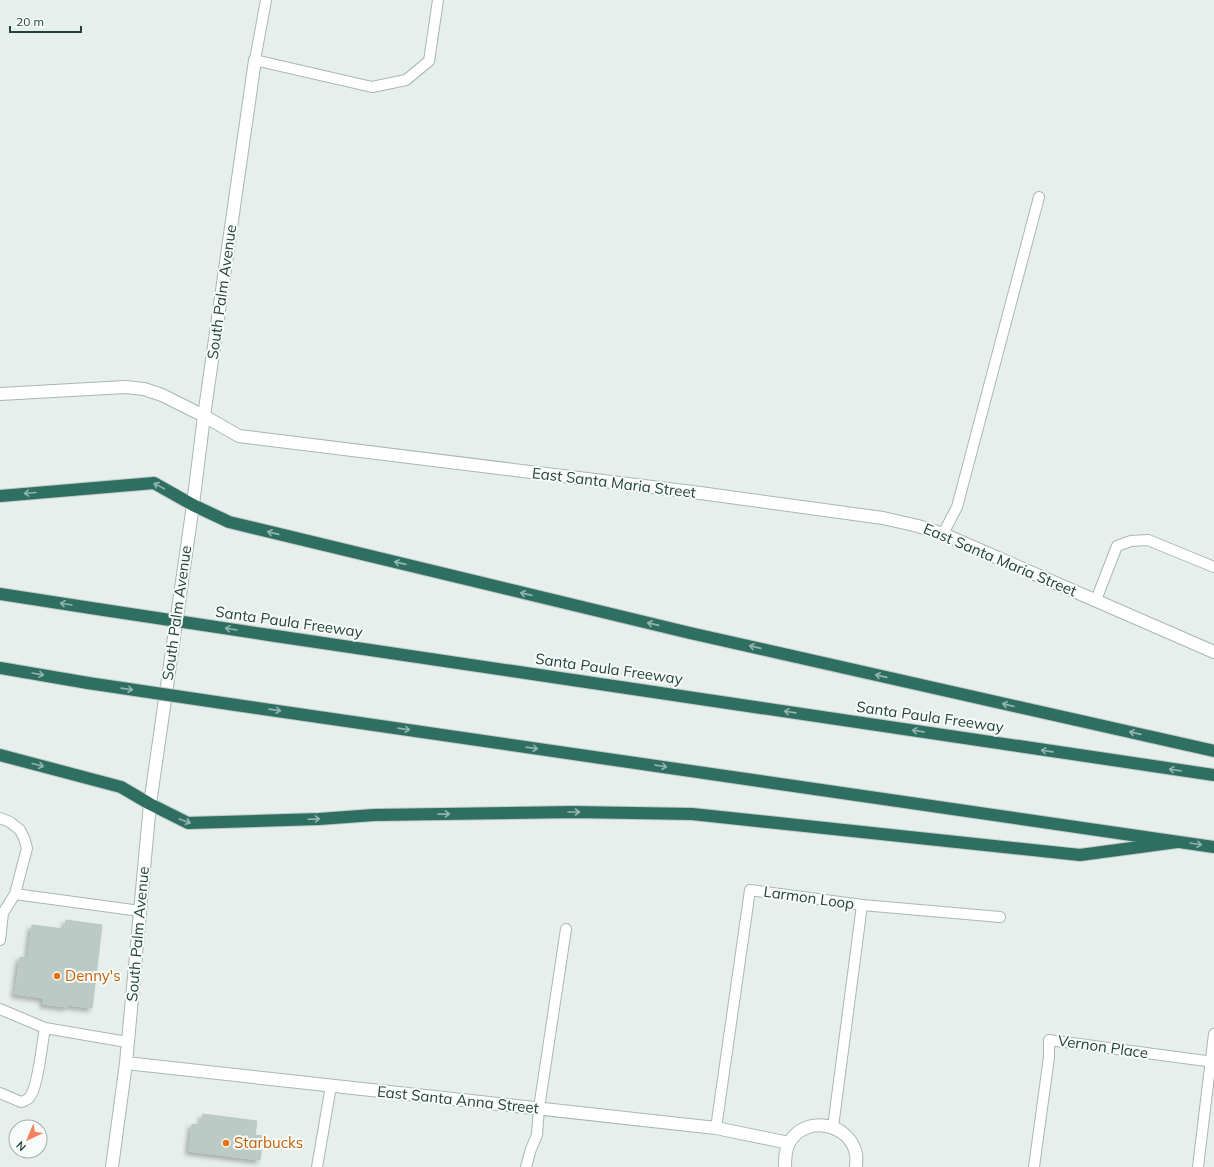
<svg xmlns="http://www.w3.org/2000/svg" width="1214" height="1167" font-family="Mulish,sans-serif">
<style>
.building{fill:#bbcac4;stroke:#b8c9c2;filter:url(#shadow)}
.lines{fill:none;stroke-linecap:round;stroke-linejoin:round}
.service-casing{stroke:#a8b8b2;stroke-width:12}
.minor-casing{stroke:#a8b8b2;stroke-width:14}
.tertiary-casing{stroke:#a8b8b2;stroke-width:14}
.motorway-casing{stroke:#c2cac8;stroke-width:14}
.service{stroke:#fff;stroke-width:10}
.minor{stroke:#fff;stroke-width:12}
.tertiary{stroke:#fff;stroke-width:12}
.motorway{stroke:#2f6f62;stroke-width:12}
.motorway-bridge-casing{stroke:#c2cac8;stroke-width:14;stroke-linecap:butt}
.motorway-bridge{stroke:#2f6f62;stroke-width:12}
.oneway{stroke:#93b5ae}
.food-dot{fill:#e8710a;stroke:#f7fbf9;stroke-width:1.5}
.labels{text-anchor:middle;stroke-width:4;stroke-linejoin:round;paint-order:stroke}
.street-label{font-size:15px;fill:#24423a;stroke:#f7fbf9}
.food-label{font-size:15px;fill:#c56008;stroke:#f7fbf9;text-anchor:start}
</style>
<defs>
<filter id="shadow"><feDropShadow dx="-3.5" dy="3.5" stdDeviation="2" flood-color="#0004"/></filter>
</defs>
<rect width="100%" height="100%" fill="#e6efeb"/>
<path class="building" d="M66,920L102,925L92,1008L67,1005V1007L43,1004L44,998L15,994L20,957L28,958L32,925L65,929Z
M203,1114L257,1121L255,1135L263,1136L260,1160L189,1151L192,1124L201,1125Z"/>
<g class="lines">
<g class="service-casing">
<path id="service" d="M266,0L255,60L372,87L406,80L429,61L438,0
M943,534L957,507L1039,197
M1096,600L1117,546L1131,541L1148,540L1214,567
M0,818L10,822L20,830L24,838L27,848L15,894L3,913L0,940
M15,894L140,911
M862,905L1000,917
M0,1009L45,1028L127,1042
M0,1093L21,1102C24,1101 27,1100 29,1098C38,1089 42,1043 45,1028
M716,1128L750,890L862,905L833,1127
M317,1167L331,1086
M526,1167L531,1149L537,1135L539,1108L566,929
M1034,1167L1049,1057V1040L1214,1062
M1198,1167L1214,1034"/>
</g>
<g class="minor-casing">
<path id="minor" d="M0,394L125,387L144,389L162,395L204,416L255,60
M126,1063L716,1128L789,1143
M112,1167L126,1063L150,804
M785,1167C785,1159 785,1150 789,1143C805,1114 850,1123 856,1154C857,1158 856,1163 856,1167"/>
</g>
<g class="tertiary-casing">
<path id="tertiary" d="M150,804L193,505L204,416L239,436L693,492L883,518L918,526L943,534L1214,652"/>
</g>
<g class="motorway-casing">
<path id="motorway" d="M0,496L154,483L193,505L229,522L690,633L1214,751
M0,594L104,610
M269,635L1214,775
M0,668L88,683
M236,705L1214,847
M0,755L121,787L150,804L188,823L319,819L374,815L574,812L692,814L1080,855L1177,842"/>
</g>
<use href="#service" class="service"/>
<use href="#minor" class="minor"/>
<use href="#tertiary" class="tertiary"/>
<use href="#motorway" class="motorway"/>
<g class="motorway-bridge-casing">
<path id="motorway-bridge" d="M104,610L269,635
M88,683L236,705"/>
</g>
<use href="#motorway-bridge" class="motorway-bridge"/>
</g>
<defs><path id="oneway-shaft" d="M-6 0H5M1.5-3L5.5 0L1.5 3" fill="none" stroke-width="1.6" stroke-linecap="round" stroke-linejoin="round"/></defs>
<g class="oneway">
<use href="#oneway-shaft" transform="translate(159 486) rotate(-152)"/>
<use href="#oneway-shaft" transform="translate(30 493) rotate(175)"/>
<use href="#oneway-shaft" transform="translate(273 533) rotate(-167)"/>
<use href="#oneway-shaft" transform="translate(400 563) rotate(-167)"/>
<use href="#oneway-shaft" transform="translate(526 594) rotate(-167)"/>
<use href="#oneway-shaft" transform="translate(66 604) rotate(-171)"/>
<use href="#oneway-shaft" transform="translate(653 624) rotate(-167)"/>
<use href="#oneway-shaft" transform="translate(231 629) rotate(-171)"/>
<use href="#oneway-shaft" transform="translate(755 647) rotate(-167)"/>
<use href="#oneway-shaft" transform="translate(38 674) rotate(10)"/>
<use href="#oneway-shaft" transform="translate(881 676) rotate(-167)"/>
<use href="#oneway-shaft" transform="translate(127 689) rotate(8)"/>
<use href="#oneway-shaft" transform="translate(1008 705) rotate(-167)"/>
<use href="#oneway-shaft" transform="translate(275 710) rotate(8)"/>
<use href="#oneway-shaft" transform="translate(790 712) rotate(-172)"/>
<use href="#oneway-shaft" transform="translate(404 729) rotate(8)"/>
<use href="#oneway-shaft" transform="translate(918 731) rotate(-172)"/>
<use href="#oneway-shaft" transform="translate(1135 733) rotate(-167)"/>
<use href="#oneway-shaft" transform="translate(532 748) rotate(8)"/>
<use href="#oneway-shaft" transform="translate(1047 751) rotate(-172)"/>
<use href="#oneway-shaft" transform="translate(38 765) rotate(15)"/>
<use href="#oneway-shaft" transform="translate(661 766) rotate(8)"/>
<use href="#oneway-shaft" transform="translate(1175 770) rotate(-172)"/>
<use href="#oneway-shaft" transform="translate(574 812)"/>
<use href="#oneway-shaft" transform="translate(444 814) rotate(-1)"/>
<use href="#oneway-shaft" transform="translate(314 819) rotate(-2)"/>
<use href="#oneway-shaft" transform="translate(185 821) rotate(20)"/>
<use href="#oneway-shaft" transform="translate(1196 844) rotate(9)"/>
</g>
<g class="food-dot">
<circle cx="57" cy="976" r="4"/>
<circle cx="226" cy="1143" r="4"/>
</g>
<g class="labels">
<g class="street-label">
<text transform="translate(222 292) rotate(-82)" y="5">South Palm Avenue</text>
<text transform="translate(614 483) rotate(7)" y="5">East Santa Maria Street</text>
<text transform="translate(1000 560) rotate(23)" y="5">East Santa Maria Street</text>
<text transform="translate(177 613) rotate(-82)" y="5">South Palm Avenue</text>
<text transform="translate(289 622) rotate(8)" y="5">Santa Paula Freeway</text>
<text transform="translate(609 669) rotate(8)" y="5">Santa Paula Freeway</text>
<text transform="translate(930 717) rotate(8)" y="5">Santa Paula Freeway</text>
<text transform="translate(809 898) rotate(8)" y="5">Larmon Loop</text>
<text transform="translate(138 934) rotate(-85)" y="5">South Palm Avenue</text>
<text transform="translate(1103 1047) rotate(8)" y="5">Vernon Place</text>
<text transform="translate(458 1100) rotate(6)" y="5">East Santa Anna Street</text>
</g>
<g class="food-label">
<text x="65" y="981">Denny's</text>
<text x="234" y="1148">Starbucks</text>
</g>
</g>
<g transform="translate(28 1139) rotate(224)"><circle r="19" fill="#f7fbf9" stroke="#a3b1ad"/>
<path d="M0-3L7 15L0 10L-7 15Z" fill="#f4845f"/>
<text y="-6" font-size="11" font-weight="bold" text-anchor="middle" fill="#24423a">N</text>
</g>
<path d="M10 26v6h71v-6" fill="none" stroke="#24423a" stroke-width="2"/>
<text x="16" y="26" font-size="12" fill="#24423a" stroke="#f7fbf9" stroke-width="3" paint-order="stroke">20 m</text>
</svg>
